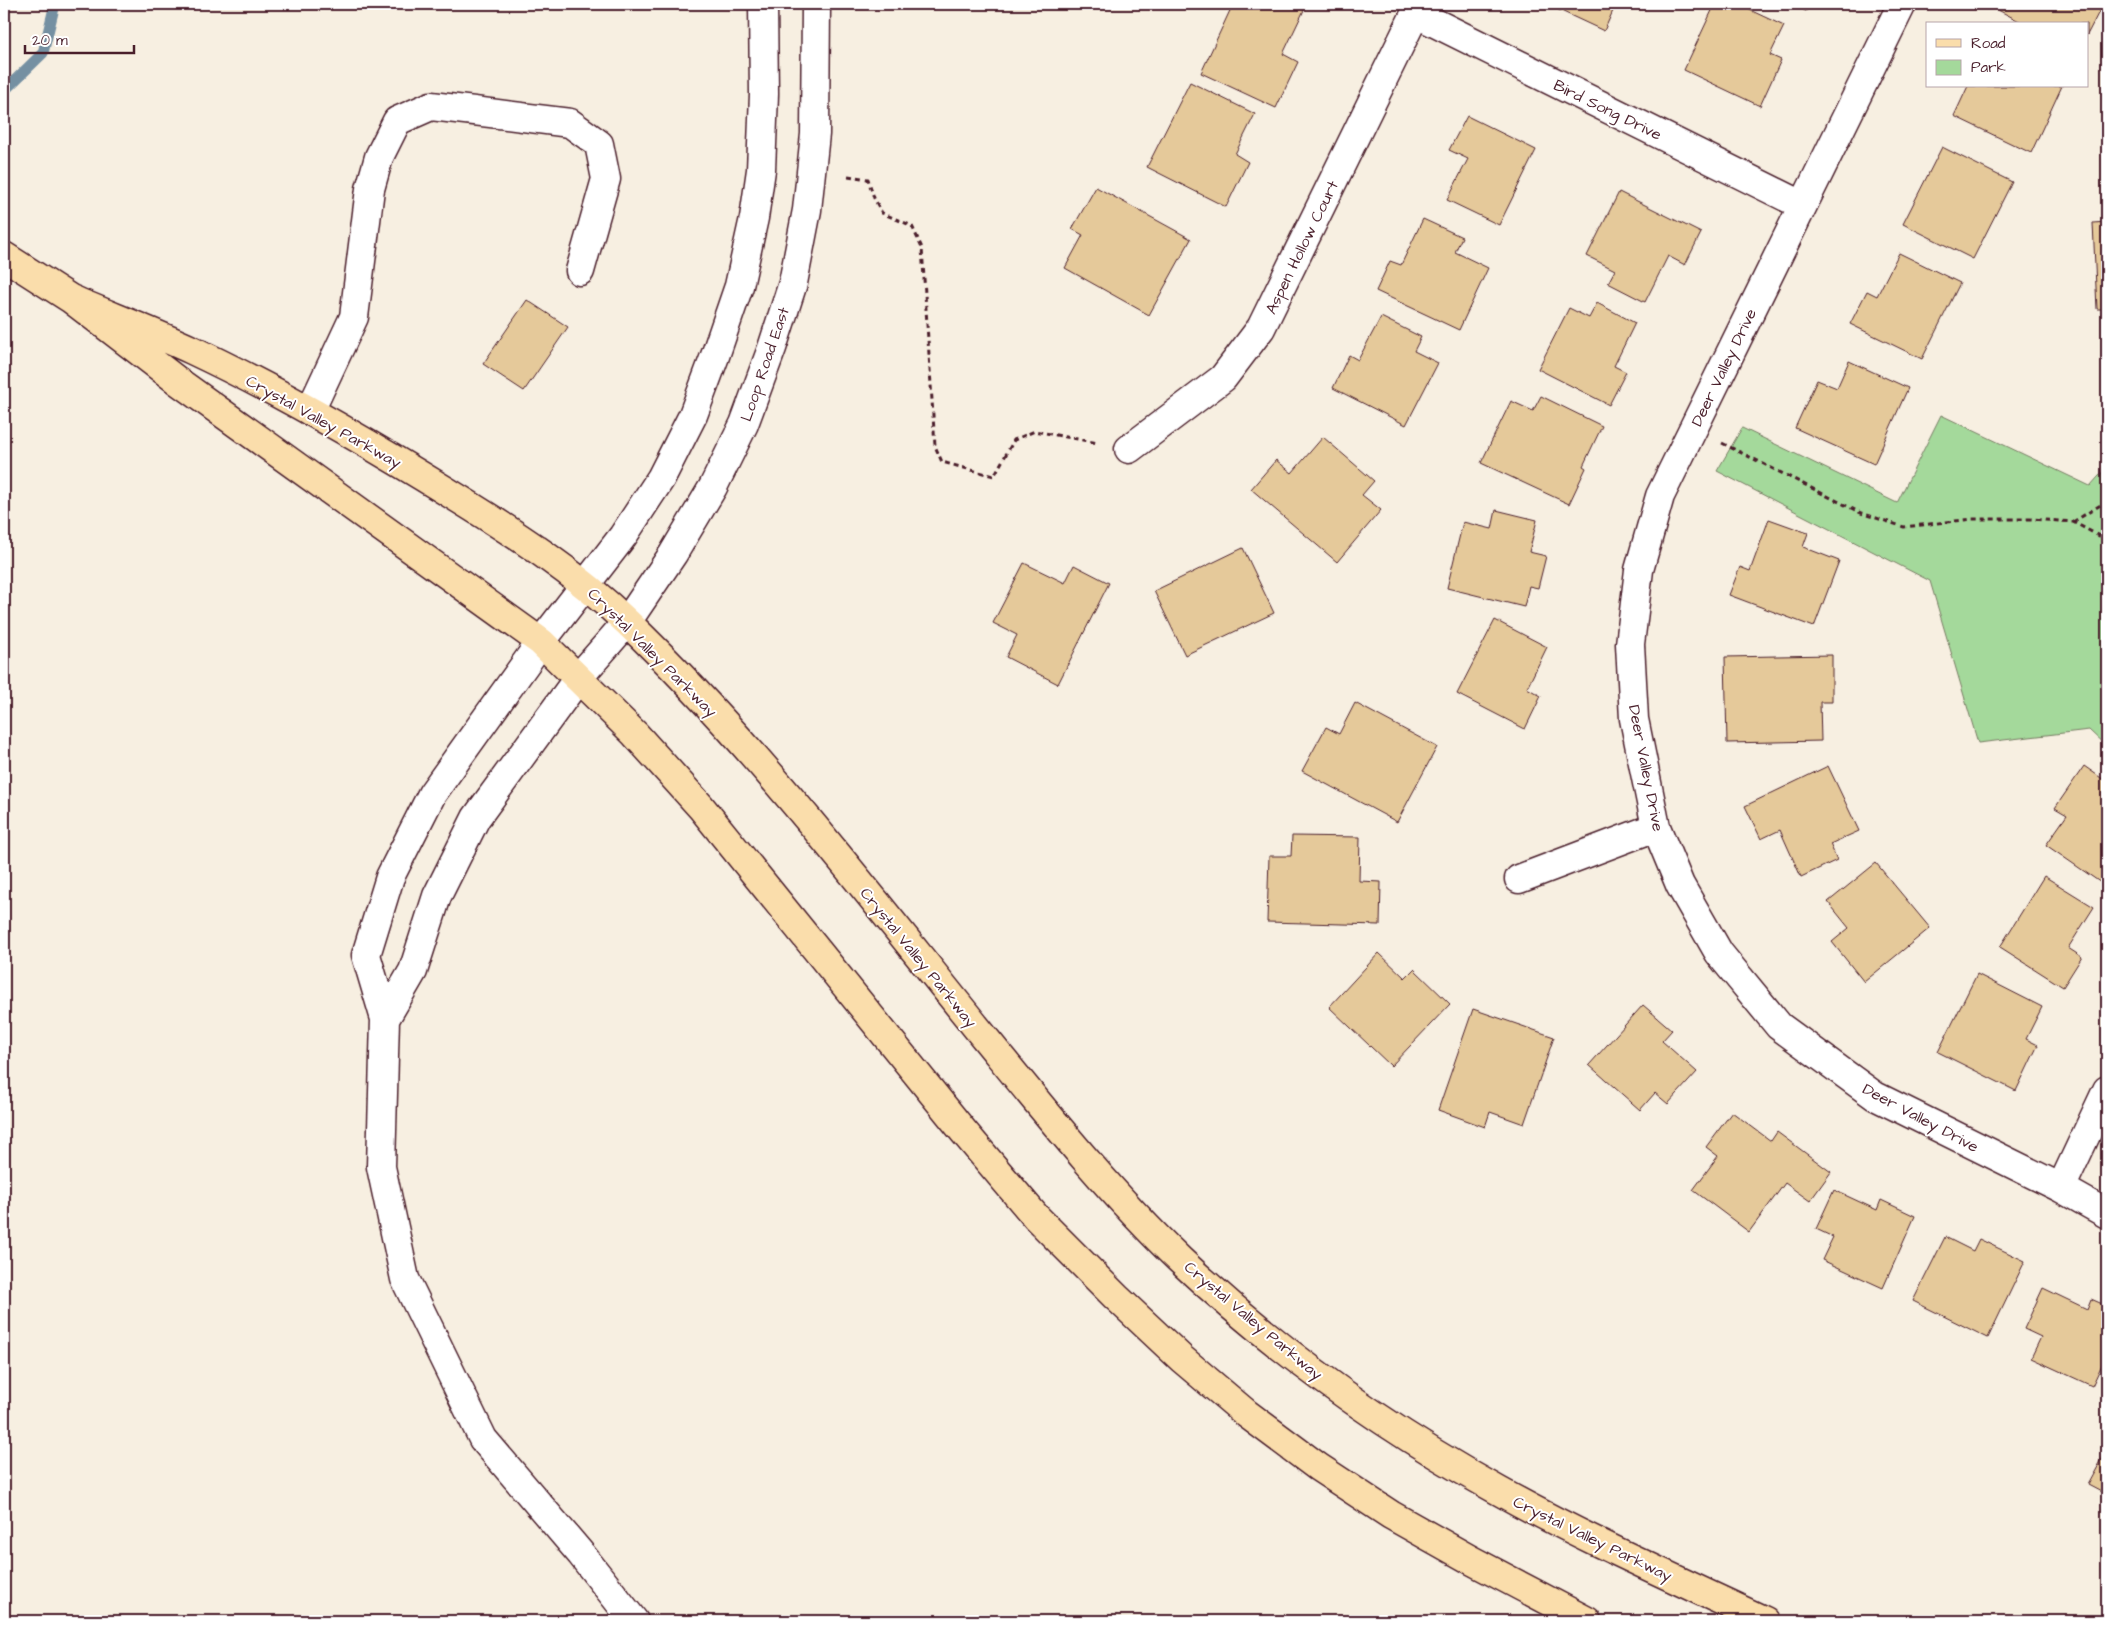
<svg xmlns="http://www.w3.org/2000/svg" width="2111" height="1625" font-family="'Architects Daughter',sans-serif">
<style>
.green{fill:#a4d99b;stroke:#777c63}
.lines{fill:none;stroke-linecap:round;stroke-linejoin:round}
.stream{stroke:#7590a2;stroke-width:11}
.building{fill:#e5c99a;stroke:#4a1f2b}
.minor-casing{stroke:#4a1f2b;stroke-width:31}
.major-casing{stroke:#4a1f2b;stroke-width:31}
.path{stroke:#4a1f2b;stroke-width:3;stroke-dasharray:5 4;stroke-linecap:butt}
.minor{stroke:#fff;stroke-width:28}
.major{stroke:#faddab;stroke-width:28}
.labels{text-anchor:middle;stroke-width:4;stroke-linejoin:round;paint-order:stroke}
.street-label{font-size:16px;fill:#4a1f2b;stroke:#fff}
</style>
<rect width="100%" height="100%" fill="#f7efe1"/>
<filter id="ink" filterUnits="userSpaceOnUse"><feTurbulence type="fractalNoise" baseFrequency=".02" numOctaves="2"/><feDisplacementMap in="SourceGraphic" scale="10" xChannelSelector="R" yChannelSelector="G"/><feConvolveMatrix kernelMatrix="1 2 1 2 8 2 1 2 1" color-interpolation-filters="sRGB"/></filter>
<g filter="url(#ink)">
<path class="green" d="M1941,415L2090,486L2107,467V747L2089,730L1978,743L1930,581L1717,471L1742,428L1897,503Z"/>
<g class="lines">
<path class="stream" d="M4,91L43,53L55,4"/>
</g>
<path class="building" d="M1233,4H1292L1304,10L1283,54L1298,62L1276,108L1201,73Z
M1546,4H1616L1604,31Z
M1715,4H1737L1784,26L1770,55L1781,60L1760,106L1684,70Z
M1790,4H1809L1806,11Z
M2002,4H2103L2087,35V24H2025L1998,10Z
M1190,82L1255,114L1235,154L1248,162L1226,207L1147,167Z
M1968,86H2062L2031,153L1954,116Z
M1467,116L1536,150L1499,225L1447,200L1468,159L1449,150Z
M1942,147L2012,182L1973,259L1903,224Z
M1096,187L1191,239L1149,315L1065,268L1083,235L1072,229Z
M1619,192L1701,233L1685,265L1668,256L1645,302L1608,283L1615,270L1587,256Z
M1423,219L1462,237L1455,252L1488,268L1459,330L1376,291L1390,261L1401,265Z
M2107,222V309H2097L2093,223Z
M1899,253L1960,283L1922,359L1850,324L1867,291L1877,296Z
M527,300L568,327L524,391L483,364Z
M1597,303L1635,323L1614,366L1626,372L1609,405L1538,369L1569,308L1589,318Z
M1381,317L1421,337L1414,351L1438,363L1406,425L1333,388L1349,355L1358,360Z
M1849,361L1908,388L1874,464L1795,428L1817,380L1837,388Z
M1541,396L1602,426L1583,466L1586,468L1569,504L1481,463L1511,401L1533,411Z
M1323,437L1374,481L1362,495L1381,510L1337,562L1251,489L1276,460L1292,473Z
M1496,510L1537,520L1529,552L1546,556L1538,588L1529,586L1524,607L1447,588L1463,522L1492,529Z
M1769,519L1808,533L1803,547L1839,561L1814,627L1729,595L1740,567L1750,571Z
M1243,548L1274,613L1185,655L1154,591Z
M1024,563L1065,583L1074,565L1109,583L1058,684L1006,657L1017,635L993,623Z
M1495,620L1547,647L1527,688L1541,696L1525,729L1457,694Z
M1832,655V702H1820L1821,741L1727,743L1725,657Z
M1355,703L1437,747L1397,822L1302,771L1326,727L1339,734Z
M1828,766L1859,831L1830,844L1837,860L1801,877L1780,830L1761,839L1745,806Z
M2084,766L2107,782V887L2046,845L2067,815L2055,808Z
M1292,836L1360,837L1359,881L1381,882L1380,925L1267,922L1269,856H1291Z
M1876,863L1930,928L1864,982L1832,942L1849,928L1828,902Z
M2044,876L2094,907L2068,948L2082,957L2063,987L2000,947Z
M1379,953L1405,978L1414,969L1450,1004L1391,1066L1329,1007Z
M1977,974L2042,1007L2026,1039L2038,1045L2016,1091L1938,1052Z
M1643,1005L1672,1030L1662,1041L1697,1072L1668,1104L1655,1093L1640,1110L1589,1065Z
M1473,1009L1554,1037L1524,1124L1490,1112L1485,1127L1438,1110Z
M1732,1112L1771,1141L1777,1132L1831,1172L1810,1201L1785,1183L1749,1232L1693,1190L1718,1156L1706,1147Z
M1834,1190L1877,1210L1881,1200L1915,1216L1883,1288L1822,1260L1833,1237L1816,1229Z
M1945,1237L1973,1251L1979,1239L2025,1261L1988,1338L1913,1301Z
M2043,1288L2087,1309L2091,1299L2107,1306V1354L2092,1386L2031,1358L2041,1337L2024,1329Z
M2107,1450V1495L2088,1485Z"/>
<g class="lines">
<g class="minor-casing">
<path id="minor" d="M1902,4L1660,496L1639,570L1630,644L1634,719L1656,827L1680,885L1719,953L1779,1026L1875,1096L2061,1188L2107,1214
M1415,13L1802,205
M310,411L354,317L370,189L379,157L397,121L431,106L474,111L570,123L599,144L606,179L580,271
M1129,449L1223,378L1261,328L1420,4
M1519,879L1656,827
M385,1019L413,971L437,896L476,818L579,677L627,622L673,554L713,487L744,424L772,348L793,283L807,210L815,134L816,4
M2061,1188L2107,1090
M634,1621L581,1554L483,1439L405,1279L381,1167L385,1019L366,955L390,877L432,794L541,642L623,536L661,478L693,415L715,356L739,286L754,218L761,170L764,94L763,4"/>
</g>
<g class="major-casing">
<path id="major" d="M4,256L71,299L179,382L541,642L635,734L701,807L964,1132L1036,1217L1116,1297L1182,1359L1247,1414L1318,1467L1391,1515L1471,1560L1587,1621
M71,299C111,316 153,332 192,350C281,392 367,442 451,494C513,532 575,572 628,623C759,749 870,896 985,1038C1047,1114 1109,1192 1180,1260C1275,1349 1385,1428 1499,1491C1585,1539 1676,1579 1765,1621"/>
</g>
<path class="path" d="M848,176L868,179L874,198L882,213L912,226L922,248L935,446L942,462L994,476L1014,440L1035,431L1098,443
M1722,443L1861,513L1904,527L1972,519H2031L2073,522L2107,540
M2073,522L2107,501"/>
<use href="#minor" class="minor"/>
<use href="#major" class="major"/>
</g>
</g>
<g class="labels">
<g class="street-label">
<text transform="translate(1608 109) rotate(26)" y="6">Bird Song Drive</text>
<text transform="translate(1301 247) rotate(-64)" y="6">Aspen Hollow Court</text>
<text transform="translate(764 364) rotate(-71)" y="6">Loop Road East</text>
<text transform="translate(1723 367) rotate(-64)" y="6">Deer Valley Drive</text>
<text transform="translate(324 421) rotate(29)" y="6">Crystal Valley Parkway</text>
<text transform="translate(653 652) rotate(45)" y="6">Crystal Valley Parkway</text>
<text transform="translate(1647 768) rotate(79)" y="6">Deer Valley Drive</text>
<text transform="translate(919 957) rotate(51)" y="6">Crystal Valley Parkway</text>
<text transform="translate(1921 1117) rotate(28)" y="6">Deer Valley Drive</text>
<text transform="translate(1254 1320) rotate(40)" y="6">Crystal Valley Parkway</text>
<text transform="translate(1593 1538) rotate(26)" y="6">Crystal Valley Parkway</text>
</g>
</g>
<rect width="2111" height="1625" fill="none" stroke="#fff" stroke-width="20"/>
<rect x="10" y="10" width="2091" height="1605" fill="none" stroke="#4a1f2b" stroke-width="2" filter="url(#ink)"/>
<rect x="1926" y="22" width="162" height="65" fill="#ffffff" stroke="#b7a5aa"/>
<rect x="1936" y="39" width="25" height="8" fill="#faddab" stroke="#b7a5aa"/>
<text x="1971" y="48" font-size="15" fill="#4a1f2b">Road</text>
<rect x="1936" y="60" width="25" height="15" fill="#a4d99b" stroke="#b7a5aa"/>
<text x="1971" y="72" font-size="15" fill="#4a1f2b">Park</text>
<path d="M25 45v8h109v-8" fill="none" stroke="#4a1f2b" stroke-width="2.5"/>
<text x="32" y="45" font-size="15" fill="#4a1f2b" stroke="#ffffff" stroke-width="4" paint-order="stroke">20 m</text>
</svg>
